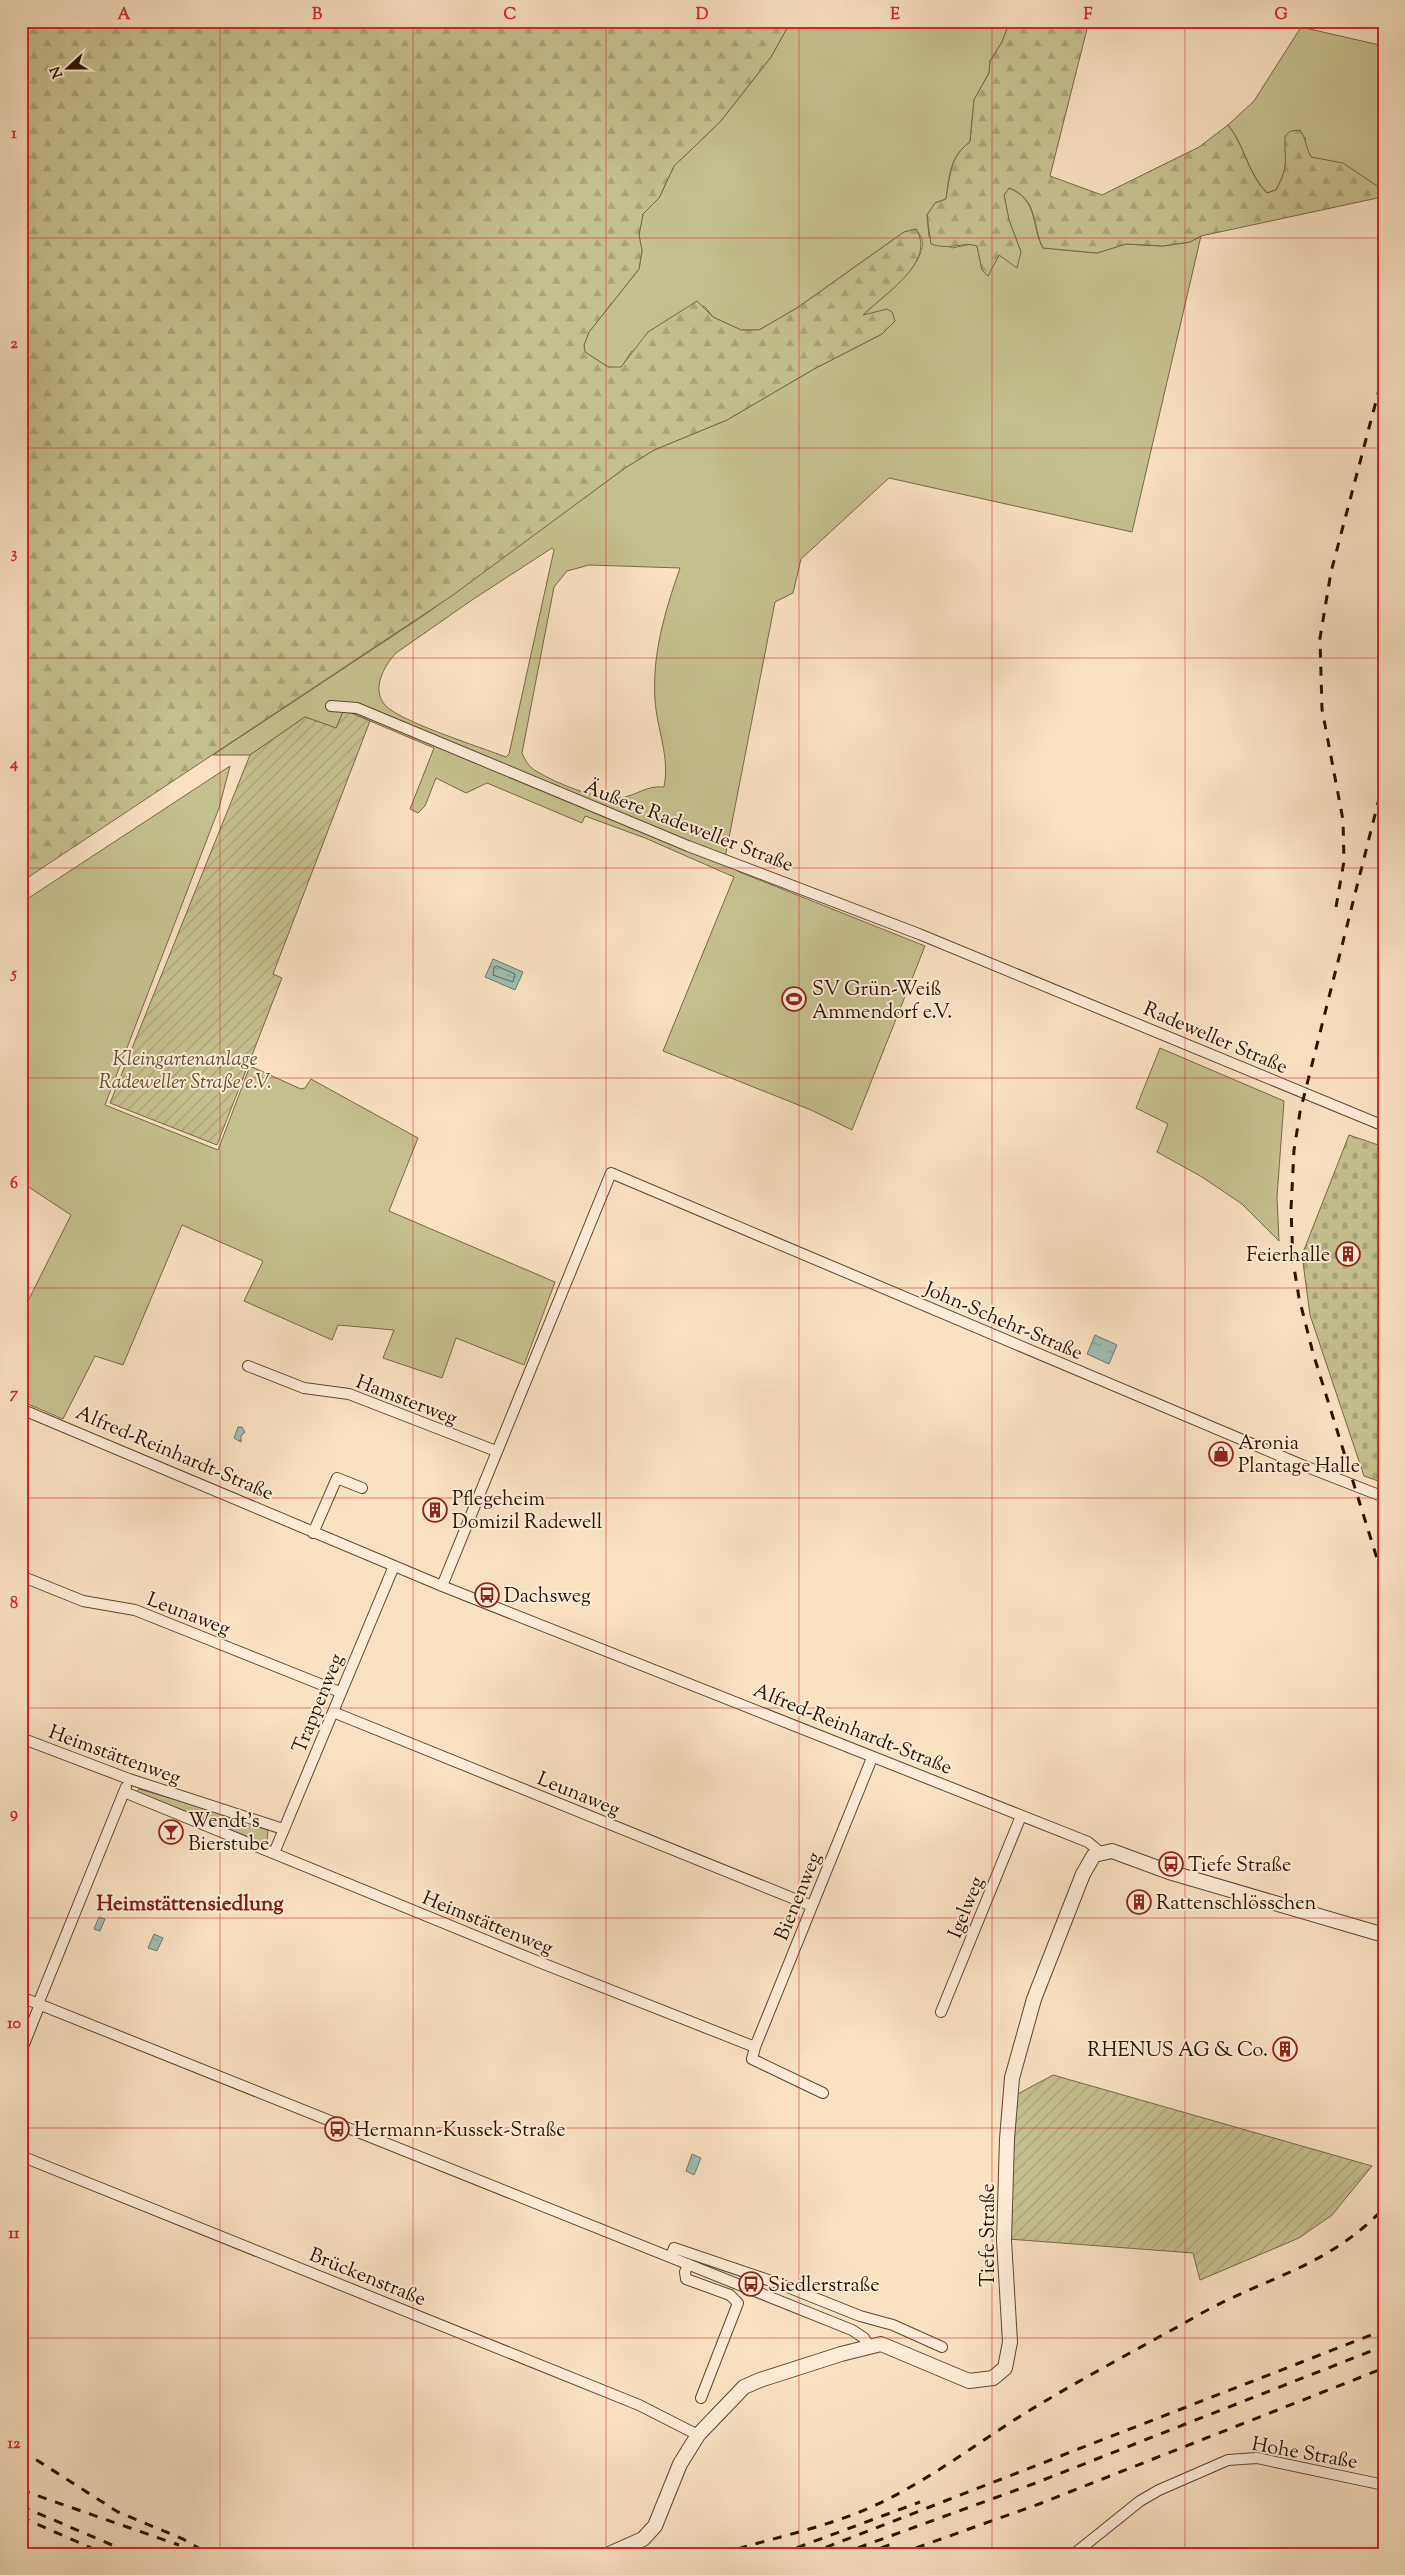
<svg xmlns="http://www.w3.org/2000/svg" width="1405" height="2575" font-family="'Sorts Mill Goudy',serif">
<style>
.grass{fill:#c5c18e;stroke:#776a47;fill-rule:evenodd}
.forest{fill:url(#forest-firs);stroke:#776a47}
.cemetery{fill:url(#cemetery-stones);stroke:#776a47}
.garden{fill:url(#garden-furrows);stroke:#776a47}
.water{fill:url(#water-ripples);stroke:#6f7a6b}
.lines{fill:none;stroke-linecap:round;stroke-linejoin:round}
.shore{stroke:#64685a;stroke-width:1}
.minor-casing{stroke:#5d4730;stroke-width:12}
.tertiary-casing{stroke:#5d4730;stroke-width:16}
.minor{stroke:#fcecd7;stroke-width:10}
.tertiary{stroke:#fcecd7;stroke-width:14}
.rail{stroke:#291300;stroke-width:3;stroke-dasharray:9 9;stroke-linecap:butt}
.grid{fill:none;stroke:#d62828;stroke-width:1;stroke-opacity:0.55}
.labels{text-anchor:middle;stroke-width:4;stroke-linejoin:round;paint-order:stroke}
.street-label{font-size:20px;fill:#291300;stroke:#fcecd7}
.poi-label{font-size:20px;fill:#291300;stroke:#fcecd7;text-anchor:start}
.park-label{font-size:20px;font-style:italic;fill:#605032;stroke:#fcecd7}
.neighbourhood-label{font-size:21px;font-weight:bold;fill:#7a1f14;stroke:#fcecd7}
.neatline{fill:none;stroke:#d62828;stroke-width:2}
.grid-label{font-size:16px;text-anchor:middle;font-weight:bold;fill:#d62828}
</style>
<defs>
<pattern id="forest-firs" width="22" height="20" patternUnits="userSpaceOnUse" patternTransform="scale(1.25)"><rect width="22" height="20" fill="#c5c18e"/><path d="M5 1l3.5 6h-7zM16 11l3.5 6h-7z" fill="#a9a579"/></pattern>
<pattern id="cemetery-stones" width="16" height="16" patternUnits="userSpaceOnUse" patternTransform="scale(1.25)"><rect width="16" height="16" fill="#c5c18e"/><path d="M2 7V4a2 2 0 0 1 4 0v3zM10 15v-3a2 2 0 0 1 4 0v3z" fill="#a9a579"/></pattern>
<pattern id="garden-furrows" width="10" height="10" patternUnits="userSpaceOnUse" patternTransform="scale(1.25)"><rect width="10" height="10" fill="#c5c18e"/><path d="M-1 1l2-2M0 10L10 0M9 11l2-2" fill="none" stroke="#a9a579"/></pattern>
<pattern id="water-ripples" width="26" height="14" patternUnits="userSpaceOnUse" patternTransform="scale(1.25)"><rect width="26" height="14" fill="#9ebeb3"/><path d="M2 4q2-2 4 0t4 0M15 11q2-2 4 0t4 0" fill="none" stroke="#88a298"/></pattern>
</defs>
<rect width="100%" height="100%" fill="#fae2c1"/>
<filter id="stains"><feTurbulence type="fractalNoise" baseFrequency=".004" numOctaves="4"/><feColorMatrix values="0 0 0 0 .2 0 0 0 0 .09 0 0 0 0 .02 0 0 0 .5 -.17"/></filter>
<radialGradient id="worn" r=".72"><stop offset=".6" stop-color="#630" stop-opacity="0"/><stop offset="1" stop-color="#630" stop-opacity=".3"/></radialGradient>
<path class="grass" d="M791,21H1010L1002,42L990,61L989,73L974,100L970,142C950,156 949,176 946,199L935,203L927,215L929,237L952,248L972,244L977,246L982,270L988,275L999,255L1021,252L1009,220L1004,195L1009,188C1039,200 1031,227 1043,248L1097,253L1126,244L1163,246L1190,242L1201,236L1132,532L889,478L801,559L793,593L775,602L725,858L740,864L737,871L925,946L852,1130L811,1110L663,1051L734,877L645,838L585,816L582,823L487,783L466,793L436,778L425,806L418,813L410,809L434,748L344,710L336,728L305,717L250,755H213L423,616L625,468L654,450L727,420L814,369L882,334L862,316C880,298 927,266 922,239C921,236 917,231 916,229L904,232L797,308L759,330H741L713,317L704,306L631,352L621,368L608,367L585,352L584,345L589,332L639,269L642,251L639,235L643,214L659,198L674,166L720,122L771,57ZM552,548L554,550L509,754L506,757C483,748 398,721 385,705C371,689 384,666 396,653L472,600ZM589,565L680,568C665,611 652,654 655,700C657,730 670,756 664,787C646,785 636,796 620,798C596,800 556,783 536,771C529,767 525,760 522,753L554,587L567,571Z
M1301,27L1384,46V197H1382L1383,190L1361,176L1311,157L1306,148L1305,137L1285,149C1288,165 1284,175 1276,190L1267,193C1248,174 1245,146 1228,125L1254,101Z
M230,766L219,808L105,1105L218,1150L250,1066L301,1089L305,1088L311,1079L418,1138L389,1211L555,1282L524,1365L456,1338L442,1378L383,1358L394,1330L338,1325L332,1340L244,1301L263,1261L182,1225L123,1365L95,1356L63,1419L21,1401V1315L71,1215L21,1182V903Z
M1160,1048L1284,1101L1277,1197L1279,1241L1242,1204L1202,1177L1157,1152L1168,1124L1136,1108Z
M139,1789L262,1825L268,1830L267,1841L259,1843L136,1792Z"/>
<path class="forest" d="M21,21H791L771,57L720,122L674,166L659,198L643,214L639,235L642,251L639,269L589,332L584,345L585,352L608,367H621L648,332L697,301L713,317L741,330H759L797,308L904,232L916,229C937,262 884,294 863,315L887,309L892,312L895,321L882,334L814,369L727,420L654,450L625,468L453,595L21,882Z
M1010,21H1089L1050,176L1102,195L1199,147L1228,125C1245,146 1248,175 1267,193L1276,190C1290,164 1284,162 1285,136L1291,131L1300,130C1306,138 1306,148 1311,157L1343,163L1383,190L1382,197L1201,236L1190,242L1163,246L1126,244L1097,253L1043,248C1032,227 1039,199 1009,188L1004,195L1009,220L1021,252L1017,268L999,255L988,276L982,270L977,246C964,241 950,251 931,244L927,215L935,203L946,199C950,176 950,156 970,142L974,100L989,73L990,61L1002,42Z"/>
<path class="cemetery" d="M1349,1135L1384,1147V1483L1364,1476L1310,1315L1302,1255Z"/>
<path class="garden" d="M344,710L370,721L273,974L282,978L217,1145L110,1103L250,755L305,717L336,728Z
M1053,2075L1372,2166L1332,2215L1299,2238L1200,2280L1193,2253L1008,2239L1014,2096Z"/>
<path class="water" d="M493,959L523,972L515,990L485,977Z
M1095,1335L1117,1345L1109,1364L1087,1354Z
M238,1427H242L245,1432L241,1436V1442L234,1438Z
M99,1917L105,1919L100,1931L94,1929Z
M154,1934L163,1938L157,1951L148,1948Z
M692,2154L701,2158L694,2175L686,2171Z"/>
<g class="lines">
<path class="shore" d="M497,966L515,974L513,982L493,975L494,968Z"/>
<g class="minor-casing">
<path id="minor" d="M331,706L357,708L688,846L919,934L1384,1126
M248,1366L304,1388L349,1394L496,1451
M21,1409L442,1586L1088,1842L1100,1852
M313,1533L337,1478L362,1488
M21,1576L83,1601L135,1610L340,1692
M442,1586L611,1173L1302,1465L1384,1497
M333,1712L812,1906
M21,1738L129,1779L283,1829
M124,1792L539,1962L755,2047L752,2059L823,2093
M274,1853L394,1566
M21,1997L852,2330L864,2338L869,2346
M38,2004L126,1787
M941,2012L1021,1816
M755,2047L872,1758
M21,2052L40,2004
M21,2156L639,2405L698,2435
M671,2256L674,2248L780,2284L860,2316L893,2325L942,2347
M688,2264L685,2272L686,2279L730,2295L738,2303L701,2398
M1074,2554L1140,2501L1159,2490L1228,2460L1257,2458L1384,2485"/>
</g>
<g class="tertiary-casing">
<path id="tertiary" d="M609,2554L643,2539L655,2526L680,2464L698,2435L744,2387L760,2380L841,2354L881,2344L969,2381L993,2378L1005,2368L1010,2342L1004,2240L1007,2139L1012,2078L1034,1999L1083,1874L1094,1855L1112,1851L1169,1872L1384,1935"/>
</g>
<use href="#minor" class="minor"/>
<use href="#tertiary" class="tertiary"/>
<path class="rail" d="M1384,779L1300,1112L1294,1150L1291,1209L1293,1261L1299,1298L1313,1353L1384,1581
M1336,907L1344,861L1343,820L1322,709L1320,638L1331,572L1384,371
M21,2450L118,2512L183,2539L209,2554
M21,2490L179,2545
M21,2506L133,2554
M21,2517L105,2554
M21,2549L33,2554
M721,2554C771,2538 821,2529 869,2508C926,2483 975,2444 1027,2412C1084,2377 1144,2346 1202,2313C1269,2276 1328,2267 1384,2208
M780,2554L920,2502
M809,2554L1384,2330
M841,2554L1033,2484L1384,2346
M864,2554L892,2544
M899,2554L1039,2504L1384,2368"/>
</g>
<path class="grid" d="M220,21V2554M413,21V2554M606,21V2554M799,21V2554M992,21V2554M1185,21V2554M21,238H1384M21,448H1384M21,658H1384M21,868H1384M21,1078H1384M21,1288H1384M21,1498H1384M21,1708H1384M21,1918H1384M21,2128H1384M21,2338H1384"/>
<defs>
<g id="stadium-ring" transform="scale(1.25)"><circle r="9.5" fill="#fcecd7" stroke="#8f2418" stroke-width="1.5"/><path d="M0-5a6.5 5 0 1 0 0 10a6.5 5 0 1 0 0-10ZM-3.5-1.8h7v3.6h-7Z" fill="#8f2418"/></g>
<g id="building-ring" transform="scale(1.25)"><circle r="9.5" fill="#fcecd7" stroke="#8f2418" stroke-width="1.5"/><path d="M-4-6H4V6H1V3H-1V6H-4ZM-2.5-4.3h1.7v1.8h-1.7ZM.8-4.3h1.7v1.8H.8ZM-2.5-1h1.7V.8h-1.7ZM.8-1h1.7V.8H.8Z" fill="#8f2418"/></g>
<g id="shop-ring" transform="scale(1.25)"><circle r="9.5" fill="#fcecd7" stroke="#8f2418" stroke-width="1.5"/><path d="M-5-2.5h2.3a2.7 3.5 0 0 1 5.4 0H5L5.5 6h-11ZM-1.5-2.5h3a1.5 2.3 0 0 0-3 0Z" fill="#8f2418"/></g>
<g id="bus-ring" transform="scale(1.25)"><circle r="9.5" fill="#fcecd7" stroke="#8f2418" stroke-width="1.5"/><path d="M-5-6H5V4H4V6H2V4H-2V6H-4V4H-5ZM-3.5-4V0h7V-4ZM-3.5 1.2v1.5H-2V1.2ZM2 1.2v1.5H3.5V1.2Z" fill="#8f2418"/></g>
<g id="bar-ring" transform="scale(1.25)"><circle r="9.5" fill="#fcecd7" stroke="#8f2418" stroke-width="1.5"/><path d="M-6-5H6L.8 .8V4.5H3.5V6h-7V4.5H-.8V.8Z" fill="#8f2418"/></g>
</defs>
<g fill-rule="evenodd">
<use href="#stadium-ring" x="794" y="999"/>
<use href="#building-ring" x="1348" y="1254"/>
<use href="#shop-ring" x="1221" y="1454"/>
<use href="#building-ring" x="435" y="1510"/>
<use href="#bus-ring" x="487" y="1595"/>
<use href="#bar-ring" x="171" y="1832"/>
<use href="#bus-ring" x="1171" y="1864"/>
<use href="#building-ring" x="1139" y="1902"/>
<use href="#building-ring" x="1285" y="2049"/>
<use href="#bus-ring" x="337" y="2129"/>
<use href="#bus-ring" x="751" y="2284"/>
</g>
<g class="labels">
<g class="street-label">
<text transform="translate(689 825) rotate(21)" y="7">Äußere Radeweller Straße</text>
<text transform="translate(1216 1037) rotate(23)" y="7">Radeweller Straße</text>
<text transform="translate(1004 1320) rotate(23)" y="7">John-Schehr-Straße</text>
<text transform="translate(407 1399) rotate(21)" y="7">Hamsterweg</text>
<text transform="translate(175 1452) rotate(23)" y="7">Alfred-Reinhardt-Straße</text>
<text transform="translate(189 1613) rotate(21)" y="7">Leunaweg</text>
<text transform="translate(317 1703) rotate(-68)" y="7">Trappenweg</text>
<text transform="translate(853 1728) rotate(22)" y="7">Alfred-Reinhardt-Straße</text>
<text transform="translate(115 1754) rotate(20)" y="7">Heimstättenweg</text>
<text transform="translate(579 1793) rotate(22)" y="7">Leunaweg</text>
<text transform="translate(797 1896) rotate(-68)" y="7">Bienenweg</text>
<text transform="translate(965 1907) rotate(-68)" y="7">Igelweg</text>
<text transform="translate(488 1922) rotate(22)" y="7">Heimstättenweg</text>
<text transform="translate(987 2235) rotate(-90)" y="7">Tiefe Straße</text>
<text transform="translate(368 2276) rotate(22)" y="7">Brückenstraße</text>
<text transform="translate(1305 2452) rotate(10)" y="7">Hohe Straße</text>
</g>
<g class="poi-label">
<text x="812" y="995">SV Grün-Weiß<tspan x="812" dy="23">Ammendorf e.V.</tspan></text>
<text x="1330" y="1261" text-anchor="end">Feierhalle</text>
<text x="1238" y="1449">Aronia<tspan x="1238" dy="23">Plantage Halle</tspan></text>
<text x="452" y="1505">Pflegeheim<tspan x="452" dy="23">Domizil Radewell</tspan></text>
<text x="504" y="1602">Dachsweg</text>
<text x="188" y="1827">Wendt's<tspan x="188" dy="23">Bierstube</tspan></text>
<text x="1188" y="1871">Tiefe Straße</text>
<text x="1156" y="1909">Rattenschlösschen</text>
<text x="1268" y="2056" text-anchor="end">RHENUS AG &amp; Co.</text>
<text x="354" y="2136">Hermann-Kussek-Straße</text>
<text x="768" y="2291">Siedlerstraße</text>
</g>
<g class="park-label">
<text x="185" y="1065">Kleingartenanlage<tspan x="185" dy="23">Radeweller Straße e.V.</tspan></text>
</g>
<g class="neighbourhood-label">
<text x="190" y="1910">Heimstättensiedlung</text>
</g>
</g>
<rect width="1405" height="2575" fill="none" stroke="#fae2c1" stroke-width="55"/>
<g transform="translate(68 68) rotate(249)" stroke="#fcecd7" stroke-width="4" paint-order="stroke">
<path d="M0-4L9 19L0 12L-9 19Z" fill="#291300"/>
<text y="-8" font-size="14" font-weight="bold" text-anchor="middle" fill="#291300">N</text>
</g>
<rect x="28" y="28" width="1350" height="2520" class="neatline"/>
<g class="grid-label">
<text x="124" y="19">A</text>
<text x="317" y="19">B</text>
<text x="510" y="19">C</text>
<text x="702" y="19">D</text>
<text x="895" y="19">E</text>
<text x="1088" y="19">F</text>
<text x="1281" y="19">G</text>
<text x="14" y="138">1</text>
<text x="14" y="348">2</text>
<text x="14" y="558">3</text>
<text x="14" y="768">4</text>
<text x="14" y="978">5</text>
<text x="14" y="1188">6</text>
<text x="14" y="1398">7</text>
<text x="14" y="1608">8</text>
<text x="14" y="1818">9</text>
<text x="14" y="2028">10</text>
<text x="14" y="2238">11</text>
<text x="14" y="2448">12</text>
</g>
<rect width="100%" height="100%" filter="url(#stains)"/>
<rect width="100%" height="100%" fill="url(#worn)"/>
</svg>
